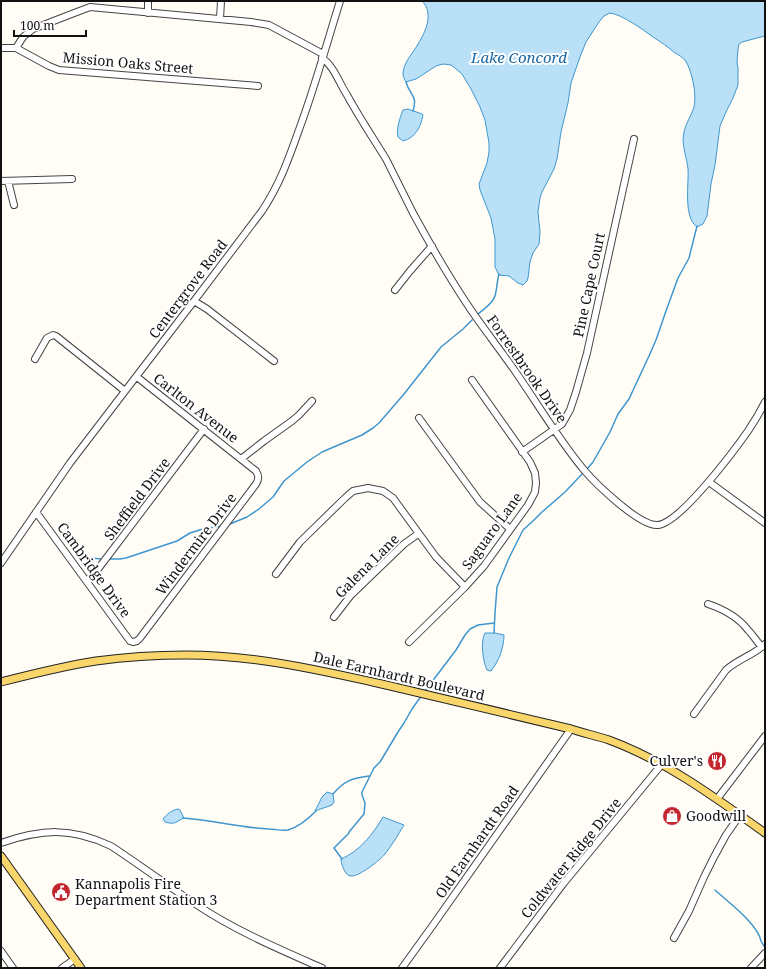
<svg xmlns="http://www.w3.org/2000/svg" width="766" height="969" font-family="'Noto Serif',serif">
<style>
.water{fill:#b9e0f7;stroke:#3f96cf}
.lines{fill:none;stroke-linecap:round;stroke-linejoin:round}
.stream{stroke:#3f96cf;stroke-width:1.5}
.minor-casing{stroke:#444;stroke-width:8}
.major-casing{stroke:#222;stroke-width:9}
.minor{stroke:#fff;stroke-width:6}
.major{stroke:#f9d66b;stroke-width:7}
.labels{text-anchor:middle;stroke-width:4;stroke-linejoin:round;paint-order:stroke}
.street-label{font-size:14px;fill:#111;stroke:#fff}
.poi-label{font-size:14px;fill:#111;stroke:#fff;text-anchor:start}
.water-label{font-size:15px;font-style:italic;fill:#1768a6;stroke:#fff}
</style>
<rect width="100%" height="100%" fill="#fffdf5"/>
<path class="water" d="M422,1H765V36L757,38L742,42L739,44L738,49L737,62L738,68V85L733,98L726,112L720,126L715,165L711,184L707,216L703,224L697,227C683,217 689,184 688,169C687,159 683,149 683,139C684,125 690,119 694,107C697,95 692,70 685,60C682,57 679,55 675,53C668,47 661,42 653,37C642,29 623,15 610,13L604,16L599,22L586,42L580,57L571,83L568,103L561,132L557,159L554,169L542,192L540,198L538,212L540,232L539,244L533,253L530,262L528,278L527,281L523,285L518,283L509,276L499,275L495,267V239L491,218L480,190L479,184L487,163L489,152V143L485,120L480,107L471,89L462,74L455,68L451,65L443,64L436,66L416,79L406,82C405,80 403,77 403,74C403,63 413,53 418,44C426,31 434,13 422,1Z
M408,109L422,114L423,115C421,127 415,138 403,141L398,137C396,128 400,118 403,110Z
M485,633H495L504,635C504,647 499,661 491,671L487,670C483,662 480,641 485,633Z
M327,792L333,794L334,802L332,805L315,811L322,797Z
M178,809L180,810L184,818C175,822 176,825 165,822L163,819C167,814 172,810 178,809Z
M383,817L404,825C398,835 392,845 385,854C380,860 359,877 351,876C345,876 341,864 341,859C360,851 373,834 383,817Z"/>
<g class="lines">
<path class="stream" d="M406,82C410,96 418,95 413,111
M477,315C483,309 492,305 495,296C497,289 497,281 499,274
M587,469L593,462L610,432L618,414L629,399L649,356L656,340L666,311L678,278L689,258L697,226
M230,524L247,517L259,509L273,497L284,481L307,462L322,452L362,435L373,428L379,423L404,394L441,347L463,329L472,320
M89,558L103,559
M108,559H120L126,558L177,541L190,533L203,529L222,526
M494,633L495,613L497,587L509,558L523,530L534,520L542,512L565,492L584,472
M425,691L456,650L465,635L470,629L478,625L494,623
M333,794C344,781 352,778 369,776
M183,818C212,820 240,828 269,829C275,829 282,831 288,830C299,827 308,819 316,811
M342,859L334,848L349,833V832L364,814L365,803L362,795V792L374,768L380,762L398,732L404,723L412,709L422,695
M715,890C728,902 758,924 761,941L765,948"/>
<g class="minor-casing">
<path id="minor" d="M148,13V1
M220,19L221,1
M1,48H16L49,66L59,70L258,86
M16,48L23,37L33,29L69,15L90,7L251,22L269,25L323,54
M322,58C334,66 339,83 347,95C359,117 373,138 386,159C395,177 404,195 413,213C431,246 450,279 471,310C486,332 502,352 517,374C539,406 559,440 584,470C595,483 640,527 658,525C680,523 734,451 748,431C754,422 760,412 765,402
M1,181L72,179
M8,181L14,205
M395,290L410,271L432,246
M194,301L207,309L274,361
M35,359L47,338L53,335L56,336L125,391
M419,418L480,502L510,529
M522,452L562,424L570,410L576,392L587,353L634,139
M241,459L264,441L292,421L299,415L312,401
M709,482L765,523
M36,512L130,641L133,642L137,641L140,638L256,484C259,479 259,476 256,471L137,377
M1,563L70,463L194,301L262,211C280,184 289,158 300,127C315,86 327,43 340,1
M276,574L300,542L345,498L353,491L368,488L383,491L393,498L436,557L465,587
M87,581L95,573L204,429
M708,604C723,609 738,617 748,630C753,635 757,642 762,647
M334,617L351,595L404,544L418,534
M409,642L465,587L484,566L528,505L535,492L536,483L535,473L530,462L472,380
M694,714L726,670C738,659 754,655 765,644
M717,799L765,736
M1,843C42,829 71,827 111,846C140,865 168,886 197,905C236,931 279,949 322,968
M674,938L689,911L704,877L714,857L726,835L740,815
M1,951L13,968
M62,968L75,959
M402,968L433,925L571,729
M500,968L563,884L662,764
M751,968L765,953"/>
</g>
<g class="major-casing">
<path id="major" d="M1,682C32,674 64,666 96,661C125,657 156,655 186,655C254,655 319,670 386,685C447,699 509,714 571,729C583,733 597,736 609,740C666,761 716,798 765,833
M1,856L81,968"/>
</g>
<use href="#minor" class="minor"/>
<use href="#major" class="major"/>
</g>
<defs>
<g id="restaurant-disc" transform="scale(1)"><circle r="9.5" fill="#c4262e" stroke="#fff"/><path d="M-5-6h1v4h1v-4h1v4h1v-4h1v5L-1.5 .5V6h-2V.5L-5-1ZM5-6V6H3V1.5H1.5Q1.5-4 5-6Z" fill="#fff"/></g>
<g id="shop-disc" transform="scale(1)"><circle r="9.5" fill="#c4262e" stroke="#fff"/><path d="M-5-2.5h2.3a2.7 3.5 0 0 1 5.4 0H5L5.5 6h-11ZM-1.5-2.5h3a1.5 2.3 0 0 0-3 0Z" fill="#fff"/></g>
<g id="civic-disc" transform="scale(1)"><circle r="9.5" fill="#c4262e" stroke="#fff"/><path d="M-.6-6.5H3V-4.5H.6V-3L4-1V1h2V6H-6V1h2V-1L-.6-3ZM-1.2 2.5V6h2.4V2.5Z" fill="#fff"/></g>
</defs>
<g fill-rule="evenodd">
<use href="#restaurant-disc" x="717" y="761"/>
<use href="#shop-disc" x="672" y="816"/>
<use href="#civic-disc" x="61" y="892"/>
</g>
<g class="labels">
<g class="street-label">
<text transform="translate(128 63) rotate(5)" y="5">Mission Oaks Street</text>
<text transform="translate(589 285) rotate(-78)" y="5">Pine Cape Court</text>
<text transform="translate(188 289) rotate(-53)" y="5">Centergrove Road</text>
<text transform="translate(527 369) rotate(55)" y="5">Forrestbrook Drive</text>
<text transform="translate(196 408) rotate(38)" y="5">Carlton Avenue</text>
<text transform="translate(137 499) rotate(-53)" y="5">Sheffield Drive</text>
<text transform="translate(492 531) rotate(-54)" y="5">Saguaro Lane</text>
<text transform="translate(196 544) rotate(-53)" y="5">Windermire Drive</text>
<text transform="translate(367 566) rotate(-45)" y="5">Galena Lane</text>
<text transform="translate(94 570) rotate(54)" y="5">Cambridge Drive</text>
<text transform="translate(399 676) rotate(13)" y="5">Dale Earnhardt Boulevard</text>
<text transform="translate(477 842) rotate(-55)" y="5">Old Earnhardt Road</text>
<text transform="translate(571 858) rotate(-51)" y="5">Coldwater Ridge Drive</text>
</g>
<g class="poi-label">
<text x="703" y="766" text-anchor="end">Culver's</text>
<text x="686" y="821">Goodwill</text>
<text x="75" y="889">Kannapolis Fire<tspan x="75" dy="16">Department Station 3</tspan></text>
</g>
<g class="water-label">
<text x="519" y="63">Lake Concord</text>
</g>
</g>
<rect width="766" height="969" fill="none" stroke="#111111" stroke-width="4"/>
<path d="M14 30v6h72v-6" fill="none" stroke="#111111" stroke-width="2"/>
<text x="20" y="30" font-size="12" fill="#111111" stroke="#ffffff" stroke-width="3" paint-order="stroke">100 m</text>
</svg>
